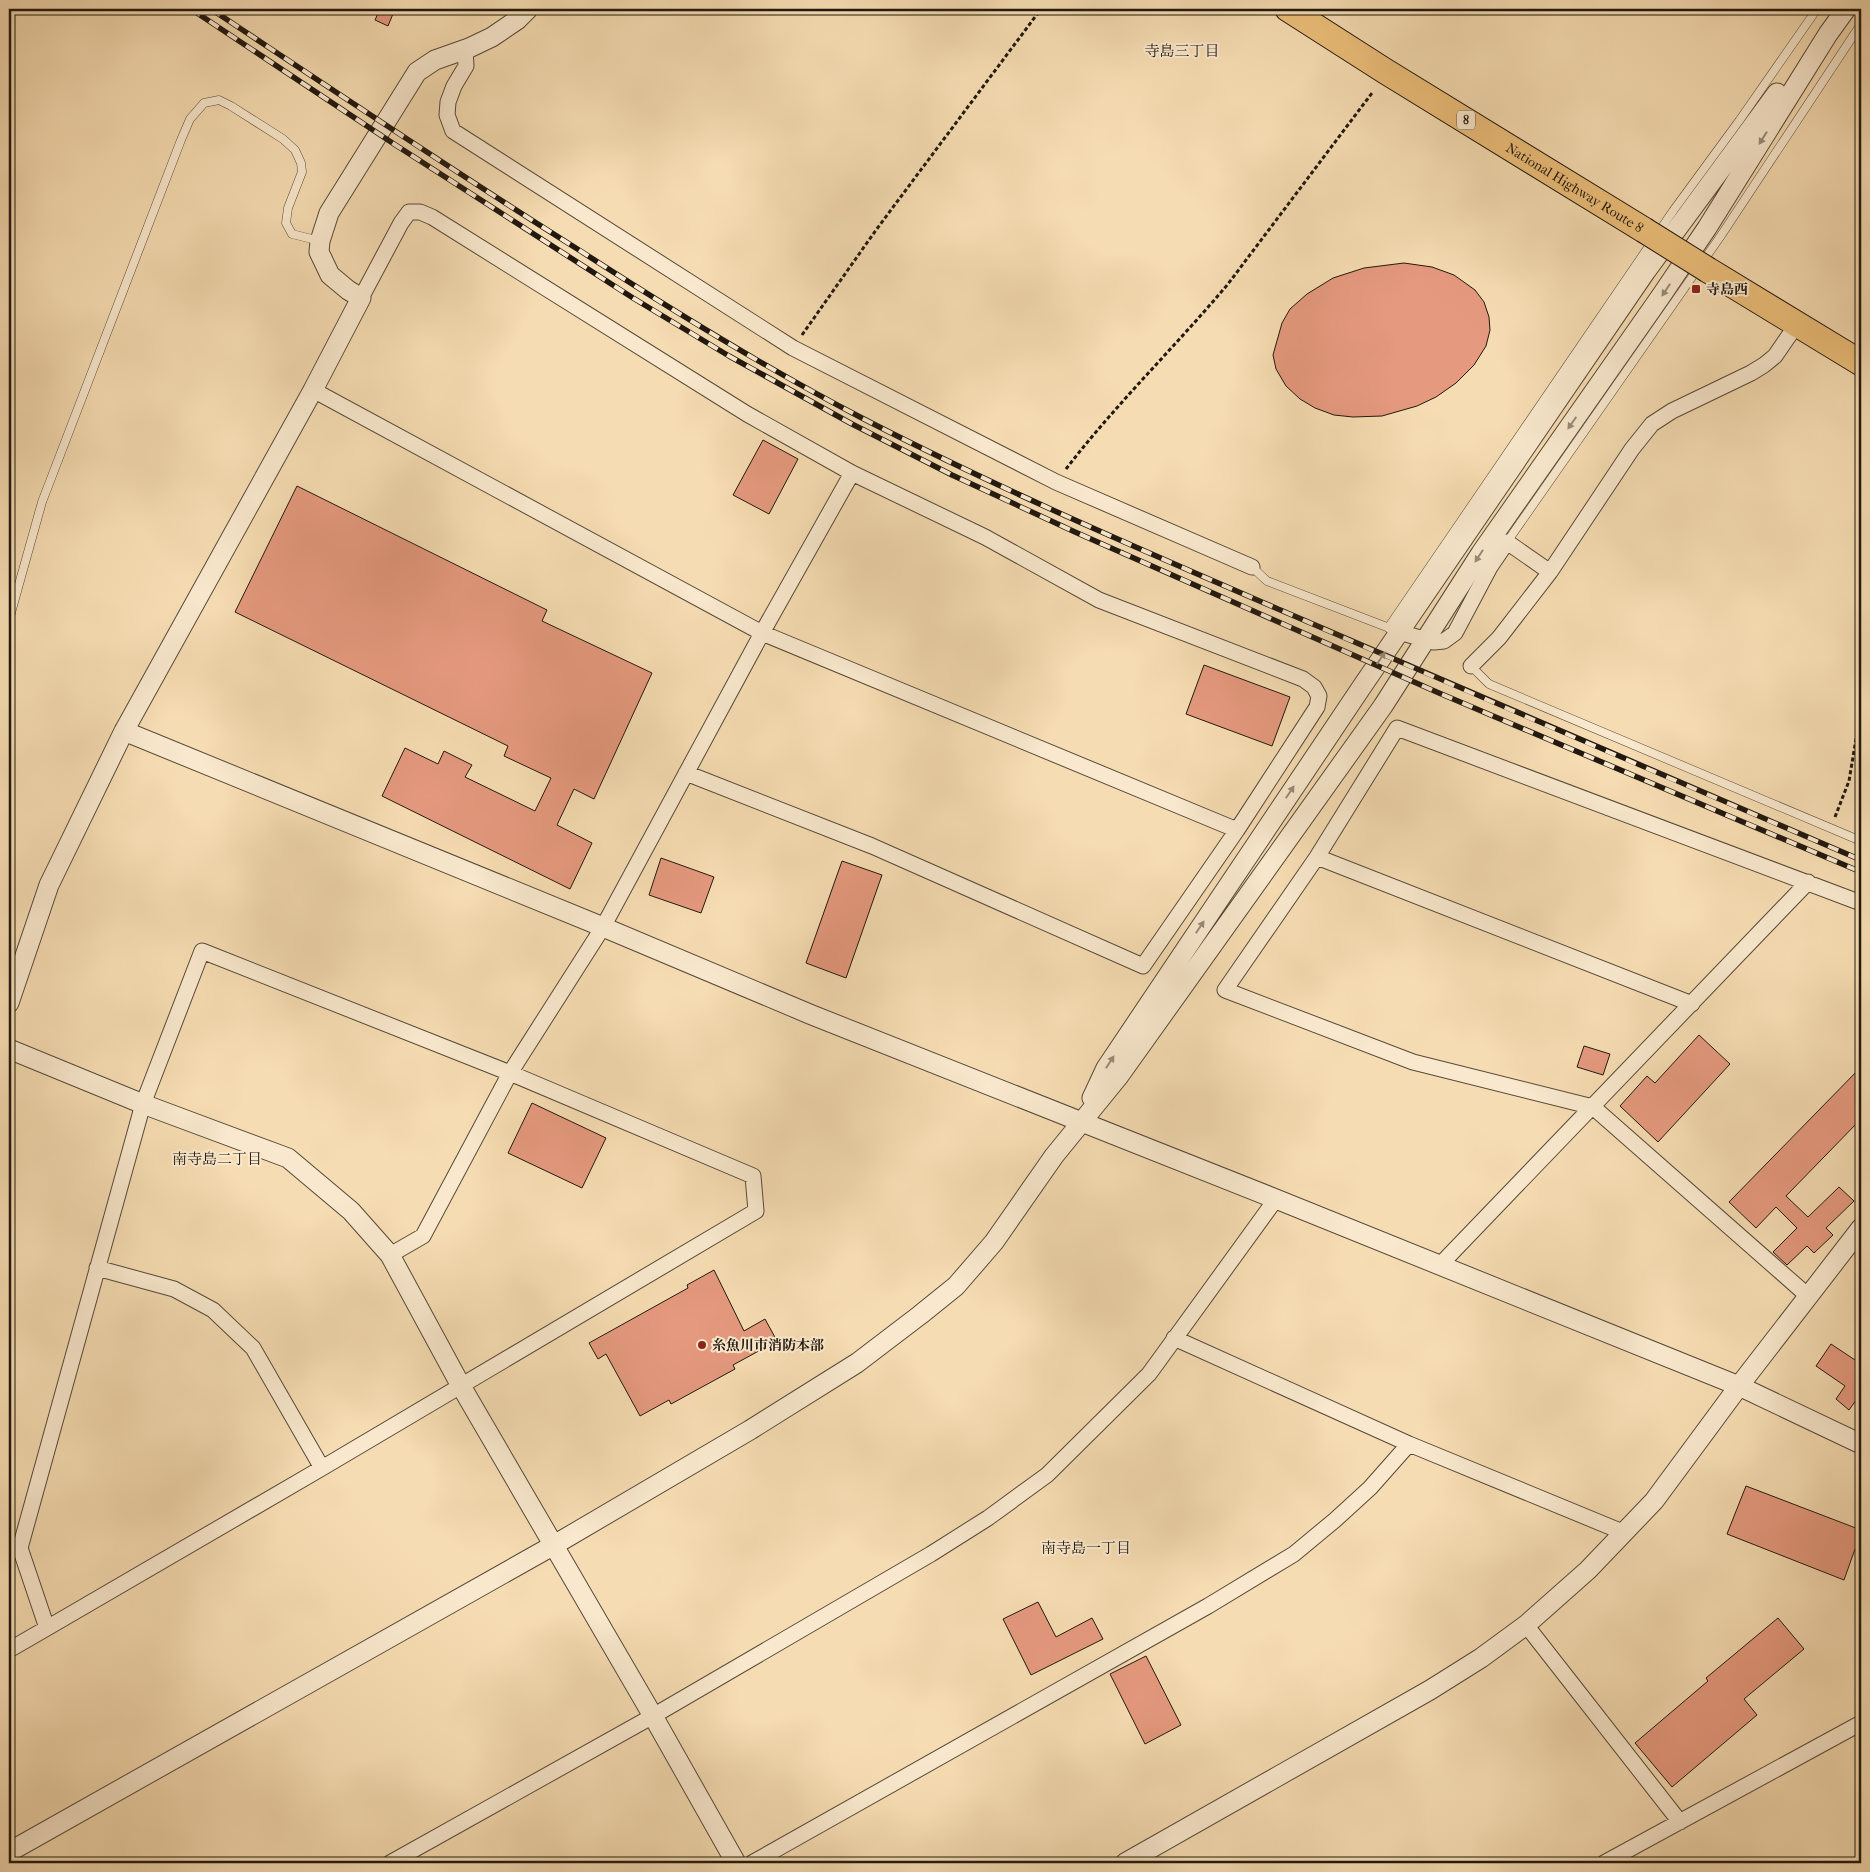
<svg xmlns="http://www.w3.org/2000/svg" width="1870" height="1872" font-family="'IM FELL French Canon','Noto Serif JP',serif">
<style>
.building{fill:#e5997e;stroke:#21180f}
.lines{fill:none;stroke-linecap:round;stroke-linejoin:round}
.service-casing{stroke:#564938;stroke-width:9}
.minor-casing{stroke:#564938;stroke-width:17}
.tertiary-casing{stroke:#564938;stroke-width:21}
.trunk-casing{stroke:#21180f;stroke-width:27}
.path{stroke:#21180f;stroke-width:3;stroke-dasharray:4 2.5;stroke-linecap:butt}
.service{stroke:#f9e8cd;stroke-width:8}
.minor{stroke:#f9e8cd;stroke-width:15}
.tertiary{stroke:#f9e8cd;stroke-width:19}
.trunk{stroke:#ebbe79;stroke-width:25}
.rail-casing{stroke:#21180f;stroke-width:5.5}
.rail{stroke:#f9e8cd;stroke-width:4;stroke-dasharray:11;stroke-linecap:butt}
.trunk-bridge-casing{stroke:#21180f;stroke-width:27;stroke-linecap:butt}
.trunk-bridge{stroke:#ebbe79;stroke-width:25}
.oneway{fill:#988a78}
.poi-dot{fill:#8f2418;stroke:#f9e8cd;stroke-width:2}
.labels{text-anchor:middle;stroke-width:4;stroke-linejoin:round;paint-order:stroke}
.shield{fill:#f9e8cd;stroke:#625648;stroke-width:1}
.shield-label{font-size:12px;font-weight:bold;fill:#21180f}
.street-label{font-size:14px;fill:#21180f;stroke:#f9e8cd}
.poi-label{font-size:14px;font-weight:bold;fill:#21180f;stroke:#f9e8cd;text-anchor:start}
.neighbourhood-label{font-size:15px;fill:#21180f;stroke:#f9e8cd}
</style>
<rect width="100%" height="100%" fill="#f6dcb2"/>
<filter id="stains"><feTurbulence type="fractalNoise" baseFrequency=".004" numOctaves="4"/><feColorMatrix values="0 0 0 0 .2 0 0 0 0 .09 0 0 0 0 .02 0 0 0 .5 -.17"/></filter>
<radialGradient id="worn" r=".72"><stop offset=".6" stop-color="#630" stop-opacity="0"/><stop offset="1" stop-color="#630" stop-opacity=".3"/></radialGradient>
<path class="building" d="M380,9H395L388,26L375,20Z
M1404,263L1432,267L1454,275L1475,290L1484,302L1489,317L1490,330L1486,346L1474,365L1456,383L1436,397L1417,406L1382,416L1353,417L1334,415L1315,408L1300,399L1286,386L1276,369L1273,355L1282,323L1290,309L1307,294L1333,278L1364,268Z
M763,440L798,459L769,514L733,495Z
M297,486L547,610L542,621L652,673L594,799L574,789L557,825L592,843L570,889L382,796L405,748L438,764L444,751L472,765L465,777L535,811L551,778L504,756L508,746L235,612Z
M1204,665L1290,697L1272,746L1186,714Z
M661,858L714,877L701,913L649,895Z
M842,861L882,875L846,978L806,963Z
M1699,1035L1730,1064L1658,1142L1620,1106L1647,1076L1655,1083Z
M1584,1046L1610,1054L1603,1075L1577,1067Z
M1861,1067V1119L1786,1196L1808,1217L1839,1187L1854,1201L1826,1228L1833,1235L1814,1253L1807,1246L1787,1265L1773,1252L1797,1228L1776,1207L1756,1228L1729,1202Z
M532,1103L606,1138L582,1188L508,1153Z
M714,1270L744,1331L765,1319L777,1341L733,1365L735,1369L671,1404L669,1400L640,1416L606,1354L598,1359L589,1343L688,1288L687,1285Z
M1831,1344L1861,1364V1398L1859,1396L1849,1410L1836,1399L1845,1386L1816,1366Z
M1746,1486L1861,1530V1551L1855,1549L1844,1580L1727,1534Z
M1038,1602L1056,1637L1092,1618L1103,1639L1031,1675L1003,1619Z
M1778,1618L1804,1649L1744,1699L1757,1715L1672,1787L1635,1743L1708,1681L1706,1678Z
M1146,1656L1181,1725L1145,1744L1110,1674Z"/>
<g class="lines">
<g class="service-casing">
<path id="service" d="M1507,542L1720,237L1861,24
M1252,567L1267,581L1392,629
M9,620L42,502L181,140L190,119L204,103L219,100L231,106L283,139L295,150L301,163L302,172L288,208L286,223L292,234L320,241
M1388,628L1673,211L1739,121L1817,9
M1471,666L1489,684L1861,841"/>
</g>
<g class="minor-casing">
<path id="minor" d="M465,50L466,66L454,86L448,102L447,115L453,131L793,348L1056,482L1252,567
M361,298L401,223L409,212H420L432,217L747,414L852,473L985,537L1099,600L1303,679L1314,687L1319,696L1317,707L1237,830L1143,966L872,846L686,773
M313,390L762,633L1237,830
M1399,632L1434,642L1444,641L1455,633L1490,567L1507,542L1550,572
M1471,666L1499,638L1550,572L1632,449L1652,424L1672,411L1751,373L1764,365L1775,356L1797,324
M1317,857L1692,1004
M390,1255L423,1236L510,1073L603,927L762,633L852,473
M1440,1265L1808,882
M97,1268L174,1289L213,1310L253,1348L322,1468
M1808,1296L1593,1107L1413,1062L1225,990L1317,857L1397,728L1861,903
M1174,1338L1409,1444L1625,1533
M1526,1625L1680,1822
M9,1650L47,1628L322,1468L756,1211L753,1176L510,1073L202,951L143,1104L20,1548L47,1628
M390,1863L653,1716L931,1554L988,1518L1047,1475L1149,1374L1276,1199
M752,1863L1208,1606L1294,1554L1335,1520L1370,1488L1409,1444
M1604,1863L1861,1723"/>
</g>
<g class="tertiary-casing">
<path id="tertiary" d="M124,731L603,927L812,1015L1276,1199L1739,1386L1861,1444
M9,1003L49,885L124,731L313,390L361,298L348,290L330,275L319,252L320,241L329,213L417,72L435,60L469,48L492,37L517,20L528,9
M9,1049L143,1104L288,1158L351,1211L390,1255L461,1386L653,1716L736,1863
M1092,1098L1106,1068L1361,688L1646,271L1777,93
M9,1852L554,1545L750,1430L857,1363L920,1315L956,1286L994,1242L1054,1156L1119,1076L1383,706L1481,553L1661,296L1707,228L1828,34L1846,9
M1125,1863L1430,1690L1481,1658L1526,1625L1588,1570L1654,1501L1739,1386L1861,1228"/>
</g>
<g class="trunk-casing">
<g id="trunk">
<path id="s1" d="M1288,9L1385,71L1644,230"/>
<path d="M1708,270L1861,363"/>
</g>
</g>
<path class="path" d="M802,335L876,230L1041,9
M1066,469C1116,404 1175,347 1228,284L1372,93
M1835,817L1849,781L1861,709"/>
<use href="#service" class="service"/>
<use href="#minor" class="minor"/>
<use href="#tertiary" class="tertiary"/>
<use href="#trunk" class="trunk"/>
<g class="rail-casing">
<path id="rail" d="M191,9L394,144L633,298L729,356L852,424L952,475L1075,532L1439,693L1861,872
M211,9C333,90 455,172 579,250C670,309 764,367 860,417C999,489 1142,550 1285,612C1477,696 1669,778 1861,860"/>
</g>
<use href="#rail" class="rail"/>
<g class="trunk-bridge-casing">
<path id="trunk-bridge" d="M1644,230L1708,270"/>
</g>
<use href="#trunk-bridge" class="trunk-bridge"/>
</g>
<defs><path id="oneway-solid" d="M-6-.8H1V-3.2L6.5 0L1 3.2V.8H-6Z" transform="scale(1.25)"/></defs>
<g class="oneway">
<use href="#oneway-solid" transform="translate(1763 138) rotate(122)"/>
<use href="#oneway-solid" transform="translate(1666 290) rotate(124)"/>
<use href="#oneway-solid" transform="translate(1572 423) rotate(125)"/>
<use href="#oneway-solid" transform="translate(1479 556) rotate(123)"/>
<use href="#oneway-solid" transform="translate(1381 658) rotate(-56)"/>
<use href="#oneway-solid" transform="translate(1290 792) rotate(-56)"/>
<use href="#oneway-solid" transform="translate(1200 927) rotate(-56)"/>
<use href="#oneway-solid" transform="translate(1110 1062) rotate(-57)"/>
</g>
<g class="poi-dot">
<rect x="1691" y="284" width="10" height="10" rx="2.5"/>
<circle cx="702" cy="1345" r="5"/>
</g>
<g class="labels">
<rect class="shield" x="1457" y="110.5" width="18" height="19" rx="4"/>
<g class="shield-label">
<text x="1466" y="124">8</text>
</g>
<g class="street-label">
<text dy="5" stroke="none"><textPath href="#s1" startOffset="338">National Highway Route 8</textPath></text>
</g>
<g class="poi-label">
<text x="1706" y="294">寺島西</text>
<text x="712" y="1350">糸魚川市消防本部</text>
</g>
<g class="neighbourhood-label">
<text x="1182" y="56">寺島三丁目</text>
<text x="217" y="1164">南寺島二丁目</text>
<text x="1086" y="1553">南寺島一丁目</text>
</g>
</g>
<rect width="1870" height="1872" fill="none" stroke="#f6dcb2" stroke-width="30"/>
<rect x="10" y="10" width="1850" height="1852" fill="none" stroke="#21180f" stroke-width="2.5"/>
<rect x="15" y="15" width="1840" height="1842" fill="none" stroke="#21180f"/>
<rect width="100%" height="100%" filter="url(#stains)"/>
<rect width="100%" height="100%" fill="url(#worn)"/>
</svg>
